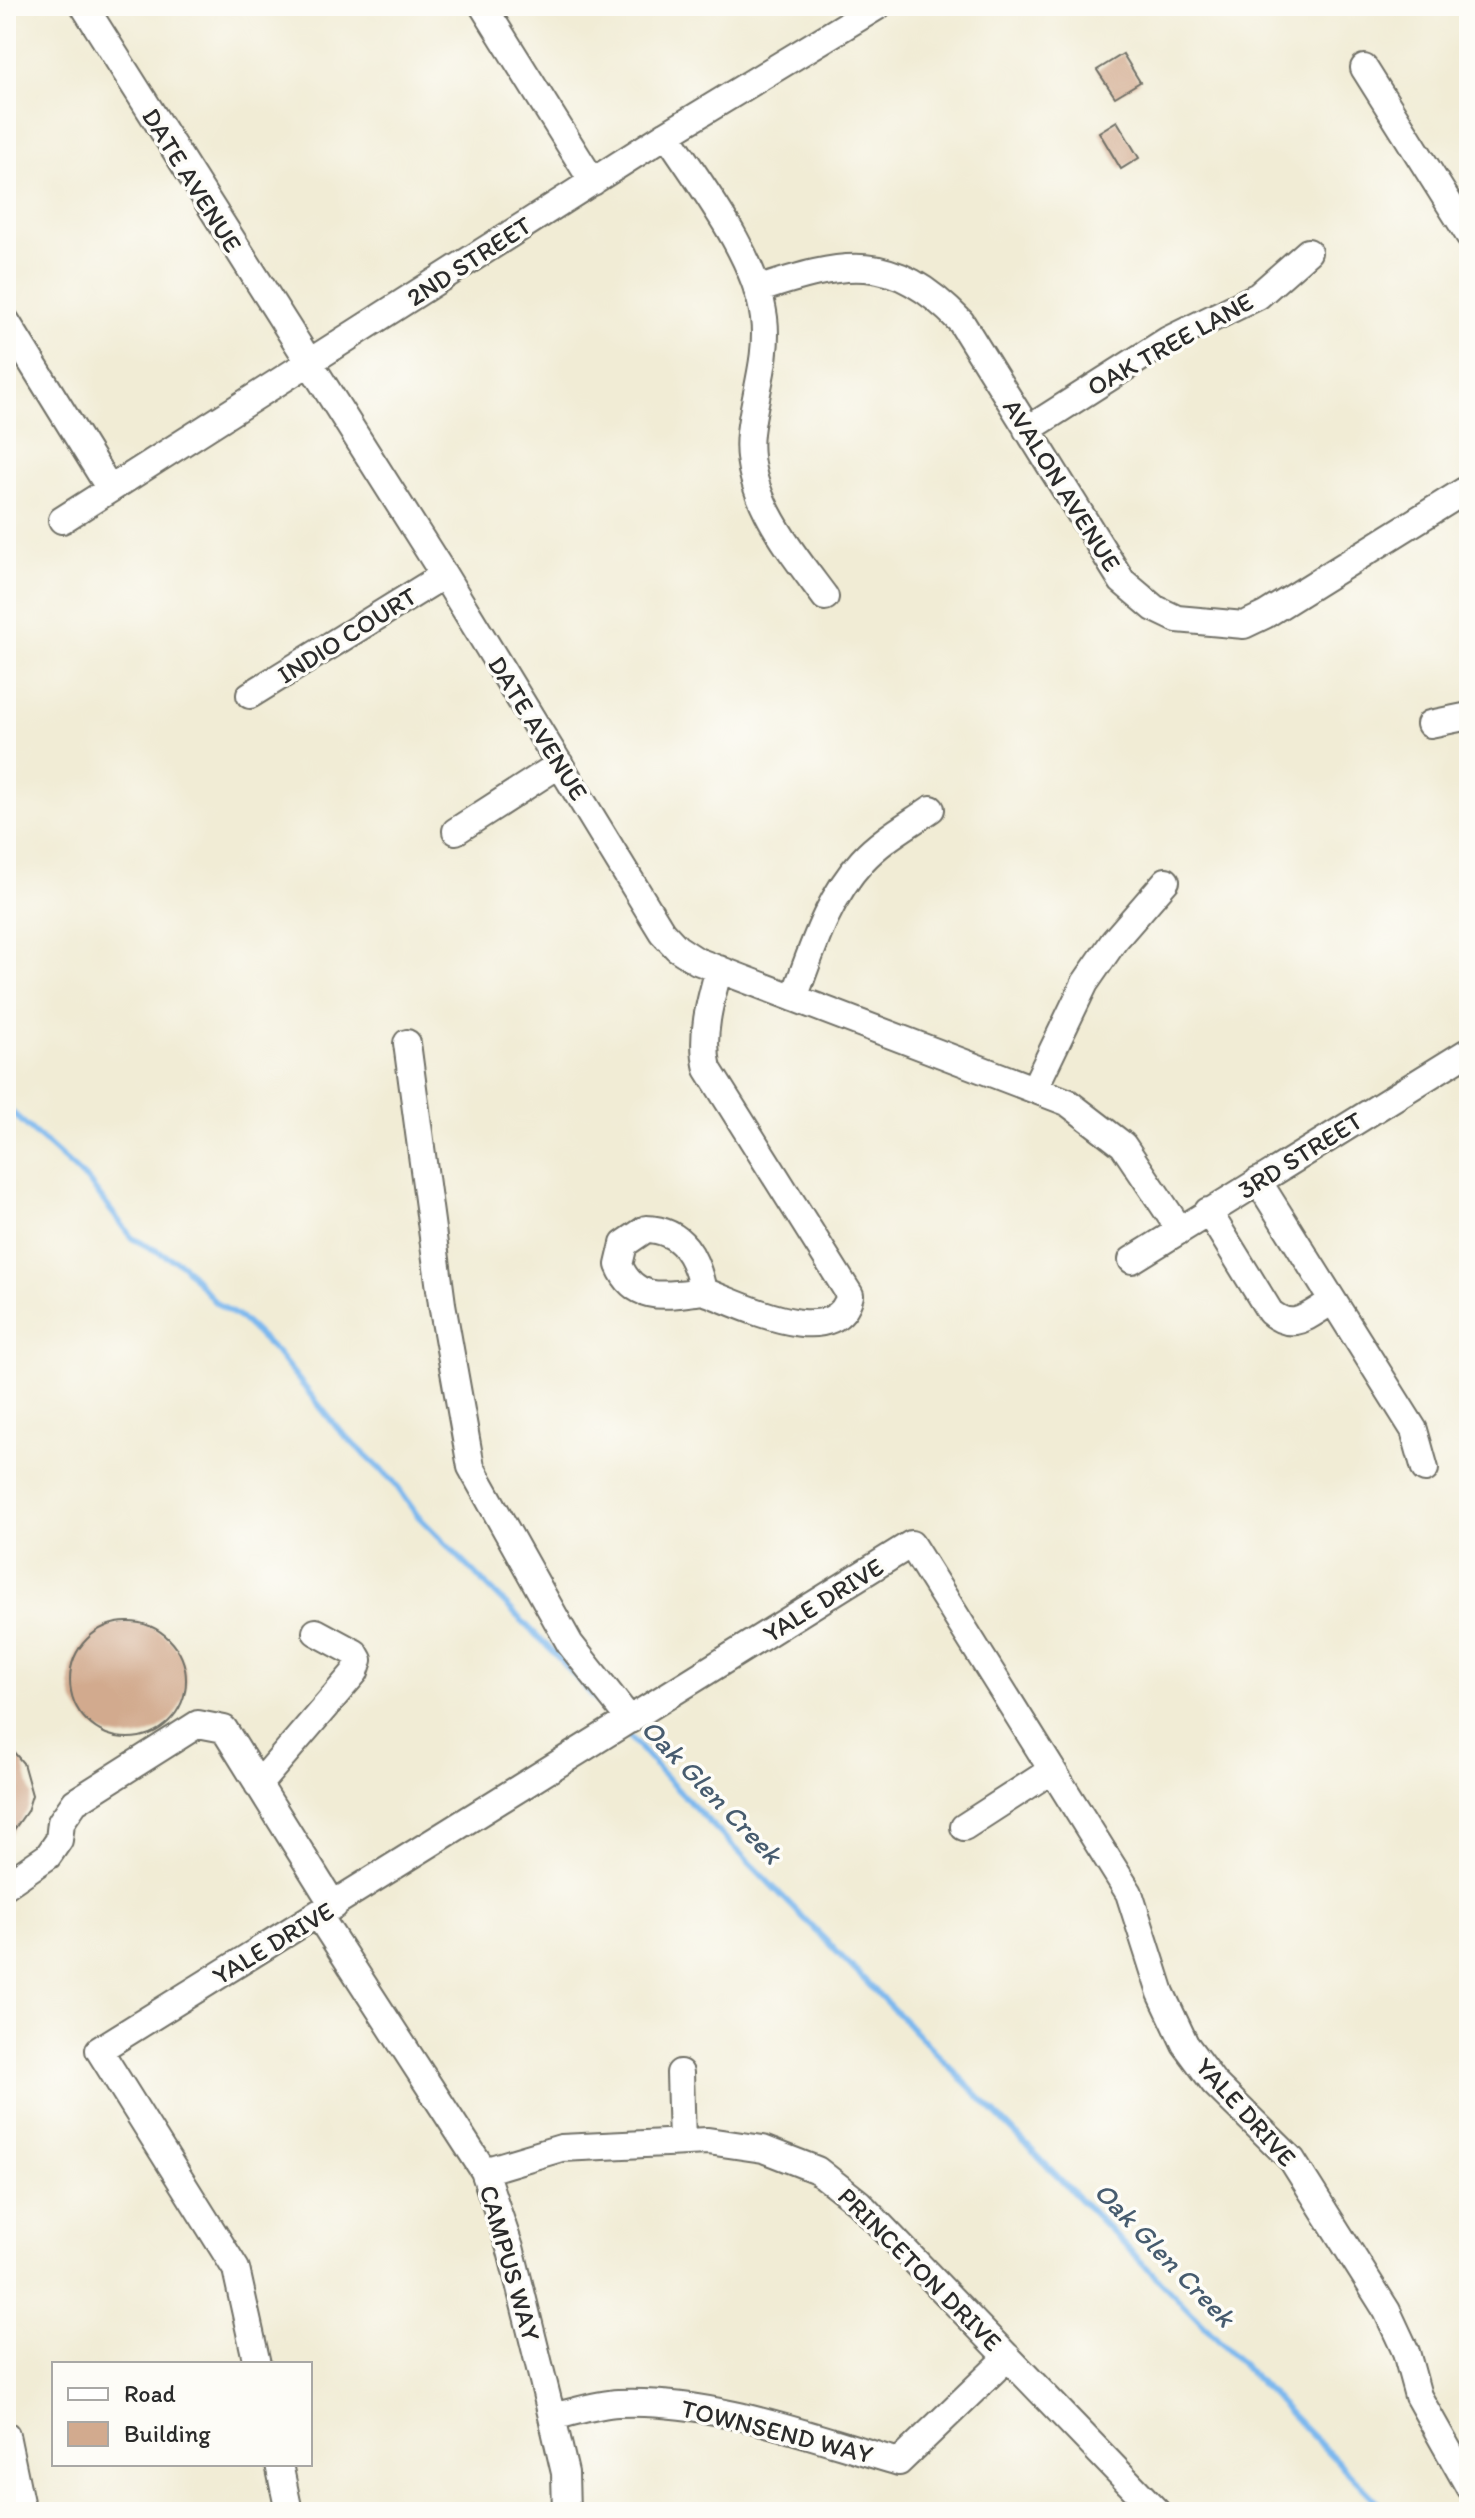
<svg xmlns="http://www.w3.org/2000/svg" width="1475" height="2518" font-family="Itim,sans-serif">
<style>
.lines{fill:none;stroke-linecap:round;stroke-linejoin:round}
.stream{stroke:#7bb8ee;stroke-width:6}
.building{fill:#d2aa8e}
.minor-casing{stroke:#706f66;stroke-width:30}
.minor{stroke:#fff;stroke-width:26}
.labels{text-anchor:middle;stroke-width:7;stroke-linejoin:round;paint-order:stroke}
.street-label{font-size:26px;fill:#2b2b2b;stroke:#fdfcf7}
.water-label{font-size:28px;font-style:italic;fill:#475c6f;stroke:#fdfcf7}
</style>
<rect width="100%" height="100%" fill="#fdfcf7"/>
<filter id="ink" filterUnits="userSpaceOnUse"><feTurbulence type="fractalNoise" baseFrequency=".0125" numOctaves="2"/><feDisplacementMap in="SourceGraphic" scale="16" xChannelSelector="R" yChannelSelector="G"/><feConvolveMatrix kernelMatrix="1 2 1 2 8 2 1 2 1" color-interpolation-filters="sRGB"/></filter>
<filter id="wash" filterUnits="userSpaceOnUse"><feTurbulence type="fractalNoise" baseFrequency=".006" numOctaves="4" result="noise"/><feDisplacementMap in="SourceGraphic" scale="32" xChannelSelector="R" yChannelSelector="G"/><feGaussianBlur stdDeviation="1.8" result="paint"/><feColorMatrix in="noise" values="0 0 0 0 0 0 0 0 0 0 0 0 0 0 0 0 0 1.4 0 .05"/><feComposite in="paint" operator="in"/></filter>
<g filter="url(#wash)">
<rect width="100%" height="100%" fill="#f1ecd5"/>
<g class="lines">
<path class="stream" d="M6,1107L89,1182L132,1238L182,1264L215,1302L243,1320L277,1353L339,1430L393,1481L417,1515L557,1656L613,1719
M624,1731L672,1784L1387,2512"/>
</g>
<g id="blocks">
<path class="building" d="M1123,54L1140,82L1115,97L1097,70Z
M1117,121L1139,158L1121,169L1099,132Z
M70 1680a58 58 0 1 1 116 0a58 58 0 1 1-116 0Z
M6,1743L23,1763L32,1795L27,1811L6,1841Z"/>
</g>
</g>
<g filter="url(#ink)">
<use href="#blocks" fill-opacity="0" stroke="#706f66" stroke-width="2"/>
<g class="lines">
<g class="minor-casing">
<path id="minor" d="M84,6L444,575L662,932L677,948L697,961L1067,1102L1123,1145L1180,1230
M483,6L593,182
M1364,68L1469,235
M667,134C701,186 756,256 764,318C769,356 754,396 750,433C743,495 791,551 825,597
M757,290C844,261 892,250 961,322L1122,581L1154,608L1177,619L1244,625L1265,615L1469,488
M6,321L110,489
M1027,430L1168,340L1258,296L1308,252
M62,520L667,134L878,6
M250,695L444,575
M1430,724L1469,716
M456,831L560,764
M794,998C812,950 827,899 862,861C881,840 908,825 931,809
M407,1043L442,1304L471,1467L570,1644L630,1720
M1034,1089L1085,983L1114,941L1166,881
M1258,1181L1414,1430L1425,1469
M1208,1211L1270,1312C1294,1333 1309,1314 1333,1301
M1132,1260L1469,1051
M703,1291C668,1295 635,1304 619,1265L624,1244L646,1229C683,1230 696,1257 703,1291C738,1303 835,1355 850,1295L708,1069C700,1037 710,1001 719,969
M258,1785L355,1672L359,1660L355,1653L316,1632
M964,1827L1052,1770
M6,1885L48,1856L59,1840L61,1822L75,1802L198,1724L224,1729L334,1906
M319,1916L484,2171L511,2251L552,2417L565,2473L566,2512
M680,2073L682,2142
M484,2171L561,2148L708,2141L763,2149L817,2170L859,2203L1157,2512
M257,2364L236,2269L99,2050L911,1544L1129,1893L1161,1993L1185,2044L1214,2083L1292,2160L1387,2311L1406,2352L1418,2396L1469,2487
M552,2417C574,2412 597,2404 618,2403C714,2399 808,2436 899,2462L1008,2357
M6,2435L22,2512
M279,2464L289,2512"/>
</g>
<use href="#minor" class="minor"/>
</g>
</g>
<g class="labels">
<g class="street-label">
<text transform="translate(192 180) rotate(58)" y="9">DATE AVENUE</text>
<text transform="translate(469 261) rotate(-33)" y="9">2ND STREET</text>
<text transform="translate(1170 344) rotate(-29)" y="9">OAK TREE LANE</text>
<text transform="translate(1062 485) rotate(58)" y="9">AVALON AVENUE</text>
<text transform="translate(347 635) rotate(-32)" y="9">INDIO COURT</text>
<text transform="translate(538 728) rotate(58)" y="9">DATE AVENUE</text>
<text transform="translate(1300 1155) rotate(-32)" y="9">3RD STREET</text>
<text transform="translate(823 1600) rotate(-32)" y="9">YALE DRIVE</text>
<text transform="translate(273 1943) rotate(-31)" y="9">YALE DRIVE</text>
<text transform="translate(1246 2112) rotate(48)" y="9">YALE DRIVE</text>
<text transform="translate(510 2263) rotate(74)" y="9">CAMPUS WAY</text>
<text transform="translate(920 2269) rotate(45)" y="9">PRINCETON DRIVE</text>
<text transform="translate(777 2431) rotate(14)" y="9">TOWNSEND WAY</text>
</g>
<g class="water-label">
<text transform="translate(712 1791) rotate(46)" y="10">Oak Glen Creek</text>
<text transform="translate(1165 2254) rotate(46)" y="10">Oak Glen Creek</text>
</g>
</g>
<rect width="1475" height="2518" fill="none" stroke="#fdfcf7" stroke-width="32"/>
<rect x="52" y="2362" width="260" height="104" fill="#fdfcf7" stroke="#a9a8a5" stroke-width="2"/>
<rect x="68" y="2388" width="40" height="12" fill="#ffffff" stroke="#a9a8a5" stroke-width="2"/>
<text x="124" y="2402" font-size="24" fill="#2b2b2b">Road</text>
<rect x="68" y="2422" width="40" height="24" fill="#d2aa8e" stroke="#a9a8a5" stroke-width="2"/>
<text x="124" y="2442" font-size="24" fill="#2b2b2b">Building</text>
</svg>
